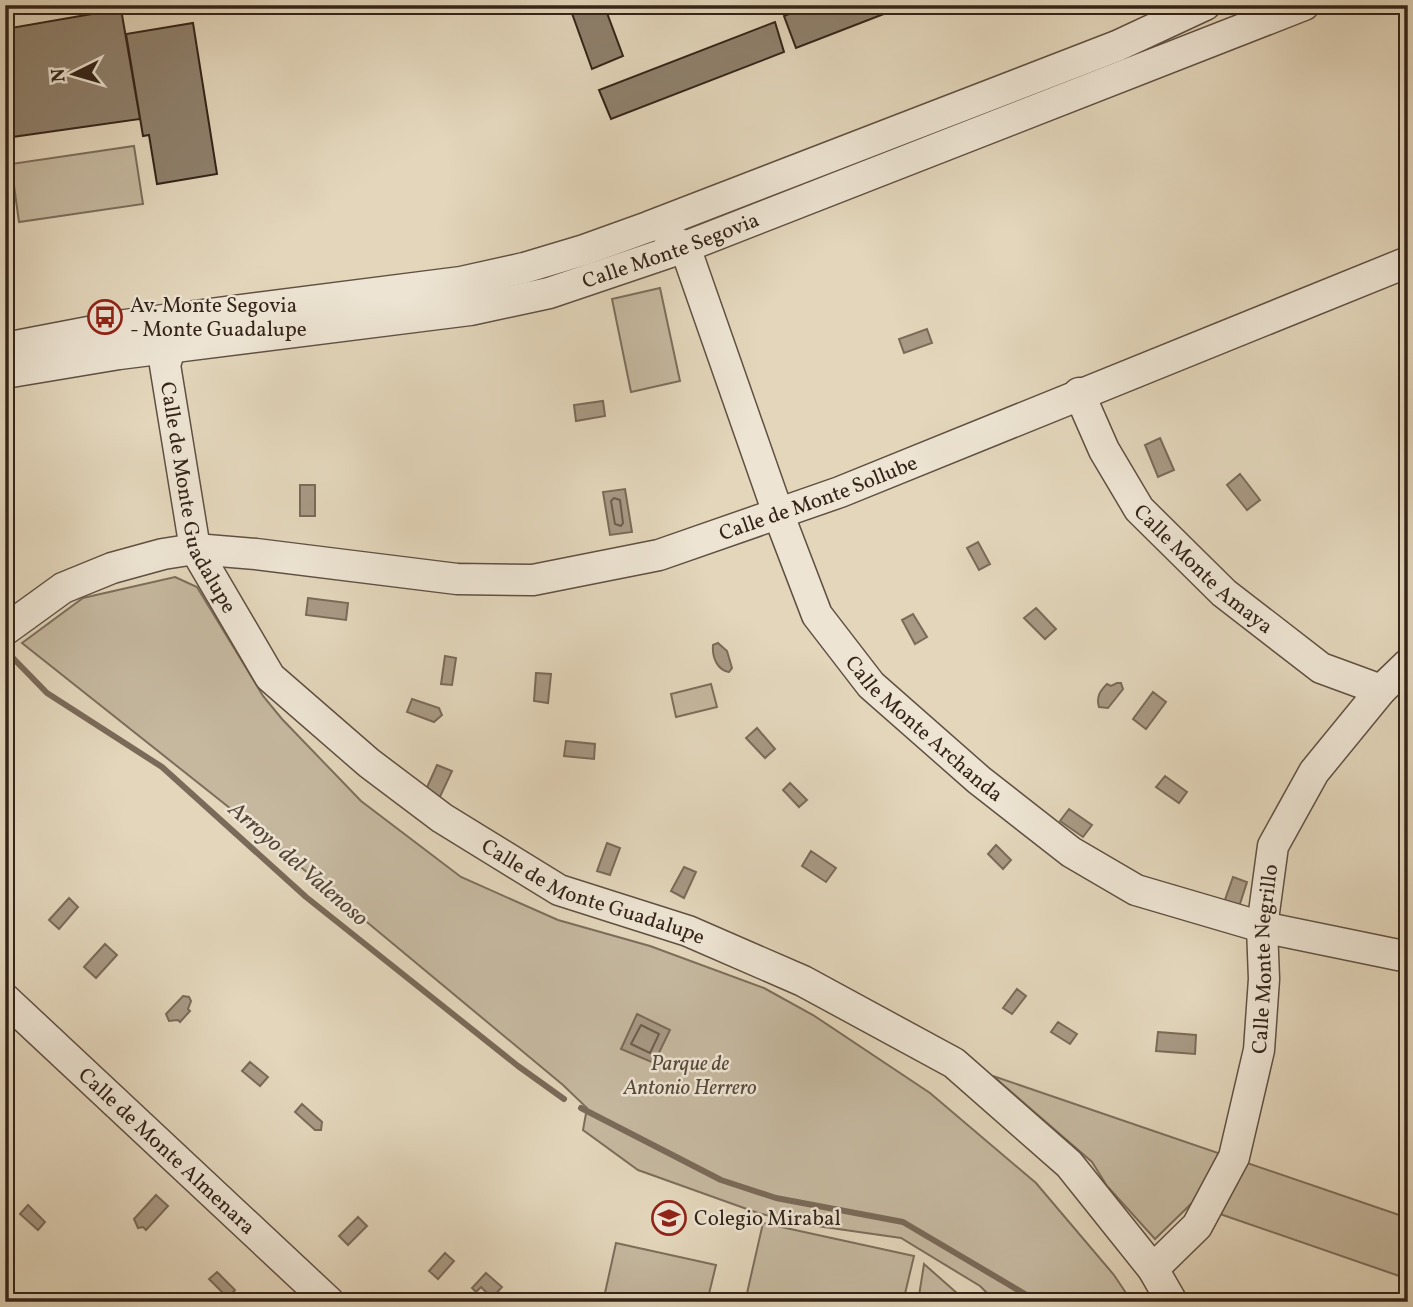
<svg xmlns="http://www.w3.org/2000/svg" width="1413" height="1307" font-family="Vollkorn,serif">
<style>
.green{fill:#c5b89f;stroke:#7c6e5c;stroke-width:2}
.water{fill:#a89984;stroke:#7a6a59;stroke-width:2}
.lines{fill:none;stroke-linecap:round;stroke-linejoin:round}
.shore{stroke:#6e5e4e;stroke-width:2}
.stream{stroke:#7a6a59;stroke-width:6}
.building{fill:#8f816d;stroke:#342419;stroke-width:2}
.minor-casing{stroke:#605042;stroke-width:33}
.minor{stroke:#ede4d3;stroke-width:30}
.labels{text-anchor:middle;stroke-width:5;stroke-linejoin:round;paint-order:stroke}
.street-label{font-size:21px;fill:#342419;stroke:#ede4d3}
.poi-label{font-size:21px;fill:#342419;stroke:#ede4d3;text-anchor:start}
.park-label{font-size:21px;font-style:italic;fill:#58493a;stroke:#ede4d3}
.water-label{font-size:23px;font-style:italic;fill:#574739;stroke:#ede4d3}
</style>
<rect width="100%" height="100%" fill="#e3d6bb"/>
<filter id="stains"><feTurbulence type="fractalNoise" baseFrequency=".00286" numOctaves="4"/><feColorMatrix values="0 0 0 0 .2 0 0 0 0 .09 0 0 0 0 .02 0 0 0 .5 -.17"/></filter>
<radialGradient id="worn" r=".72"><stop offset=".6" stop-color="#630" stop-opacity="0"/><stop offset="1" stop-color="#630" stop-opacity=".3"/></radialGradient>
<path class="green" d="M134,146L143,204L19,222L11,164Z
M660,288L680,381L631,392L612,299Z
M175,577L197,587L263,696L282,719L361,801L461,877L558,920L650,946L764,988L813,1015L930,1093L1036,1183L1114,1275L1132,1302H996L980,1286L901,1238L796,1223L758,1213L638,1170L583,1130L587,1108L563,1085L226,805L22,643L83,598Z
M711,684L717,707L676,717L671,694Z
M993,1076L1408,1218V1279L1191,1204L1155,1239L1107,1186L1092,1162Z
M763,1223L914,1256L903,1302H745Z
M616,1243L716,1265L707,1302H603Z
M924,1264L967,1302H918Z"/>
<path class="water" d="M927,329L932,343L904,353L899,339Z
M603,401L605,416L576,421L574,405Z
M1160,438L1174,470L1158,477L1145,445Z
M1240,474L1260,500L1247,510L1227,485Z
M300,485H315V516H300Z
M625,489L632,532L610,535L603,492Z
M978,542L990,564L979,570L967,548Z
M308,598L348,603L346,620L306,615Z
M1036,608L1056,629L1045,639L1024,618Z
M913,614L927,637L915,644L902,620Z
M718,643L727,651L732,668L729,672C717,670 712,657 713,645Z
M445,656L456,658L452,685L441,684Z
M536,673L551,674L548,703L534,701Z
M1117,683H1121L1123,689L1108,708L1099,707C1096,697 1100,691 1107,684L1111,686Z
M1153,692L1166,702L1146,729L1133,719Z
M412,699L439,708L442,715L434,722L407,712Z
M757,728L775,749L765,758L746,738Z
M566,741L595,744L594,759L564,756Z
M437,765L452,771L438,801L424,794Z
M1165,776L1187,792L1179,803L1156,787Z
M790,783L807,800L799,807L783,790Z
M1069,809L1092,825L1083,837L1060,821Z
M607,843L620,848L610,875L597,871Z
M996,845L1011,860L1003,869L988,854Z
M811,851L836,868L826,882L802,866Z
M684,867L696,872L684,898L671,891Z
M1233,877L1247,882L1237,913L1222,908Z
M69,898L78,907L59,929L49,920Z
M105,944L117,955L96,978L84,967Z
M1017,989L1026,996L1012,1014L1003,1008Z
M183,996L189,997L191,1001L188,1009L190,1011L180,1022L178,1020L169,1021L166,1014Z
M637,1014L670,1030L654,1063L621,1049Z
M1058,1022L1077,1034L1070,1044L1051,1032Z
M1158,1032L1196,1035L1195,1054L1156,1051Z
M250,1062L268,1077L260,1086L242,1071Z
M302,1104L322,1122L321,1130H315L295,1112Z
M156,1195L168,1206L146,1230L143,1227L138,1228L134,1219Z
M28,1205L45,1222L38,1230L20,1214Z
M358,1217L367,1226L348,1245L339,1236Z
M445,1253L454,1261L438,1279L429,1271Z
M217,1272L235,1290L228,1298L209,1279Z
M486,1273L502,1287L492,1298L481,1287L476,1292L472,1288Z"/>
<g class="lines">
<path class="shore" d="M614,498L620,500L623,523L621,526L615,524L611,501Z
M641,1025L659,1034L650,1053L631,1044Z"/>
<path class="stream" d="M10,655L47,693L162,767L306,897L518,1066L564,1099
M581,1108L721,1180L776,1198L903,1222L1030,1297L1034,1302"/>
</g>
<path class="building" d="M569,5H604L623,56L592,69Z
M811,5H907L796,48L784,16Z
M121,9L140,119L5,138V29Z
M775,22L784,52L611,119L599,90Z
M193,23L217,174L157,184L149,135L143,136L126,34Z"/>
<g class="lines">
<g class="minor-casing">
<g id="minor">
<path id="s1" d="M670,239L685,247L778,513L817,615L871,685L979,780L1071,852L1136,890L1262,927L1408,957"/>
<path id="s2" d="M187,317L173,340L165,365L195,549L270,677L369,763L442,818L559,890L688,931L803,981L954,1063L1069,1164L1153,1269L1172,1302"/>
<path d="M5,348L125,325L461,282L524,268L584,250L648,227L1117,46L1205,5"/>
<path id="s3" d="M5,373L119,354L470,310L549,293L685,247L1304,5"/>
<path id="s4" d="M1079,393L1104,450L1139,509L1224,593L1321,668L1381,690"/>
<path id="s5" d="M5,630L63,588L112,568L163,554L195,549L256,554L457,579L533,580L659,555L840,492L1408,262"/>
<path id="s6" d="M5,999L329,1302"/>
<path id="s7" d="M1153,1269L1197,1226L1234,1157L1259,1050L1264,979L1262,927L1273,846L1314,772L1381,690L1408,664"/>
</g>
</g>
<use href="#minor" class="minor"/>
</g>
<defs>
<g id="bus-ring" transform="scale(1.75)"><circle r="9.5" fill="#ede4d3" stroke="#8f2418" stroke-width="1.5"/><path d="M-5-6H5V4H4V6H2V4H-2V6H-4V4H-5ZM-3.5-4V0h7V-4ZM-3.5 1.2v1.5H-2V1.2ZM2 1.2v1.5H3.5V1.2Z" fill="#8f2418"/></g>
<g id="university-ring" transform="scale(1.75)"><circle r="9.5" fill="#ede4d3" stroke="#8f2418" stroke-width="1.5"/><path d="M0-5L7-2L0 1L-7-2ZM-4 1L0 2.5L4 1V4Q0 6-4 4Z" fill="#8f2418"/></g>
</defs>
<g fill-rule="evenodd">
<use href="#bus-ring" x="105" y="317"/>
<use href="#university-ring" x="669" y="1218"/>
</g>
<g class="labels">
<g class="street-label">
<text dy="7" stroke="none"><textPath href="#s3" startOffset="679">Calle Monte Segovia</textPath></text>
<text dy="7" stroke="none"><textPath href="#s2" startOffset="191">Calle de Monte Guadalupe</textPath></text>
<text dy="7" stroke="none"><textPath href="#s5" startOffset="847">Calle de Monte Sollube</textPath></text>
<text dy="7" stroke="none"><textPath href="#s4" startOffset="219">Calle Monte Amaya</textPath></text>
<text dy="7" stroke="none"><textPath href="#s1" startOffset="565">Calle Monte Archanda</textPath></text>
<text dy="7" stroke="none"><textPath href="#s2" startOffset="780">Calle de Monte Guadalupe</textPath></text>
<text dy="7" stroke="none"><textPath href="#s7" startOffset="341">Calle Monte Negrillo</textPath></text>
<text dy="7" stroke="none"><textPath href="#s6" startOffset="222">Calle de Monte Almenara</textPath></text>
</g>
<g class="poi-label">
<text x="130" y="312">Av. Monte Segovia<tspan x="130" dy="24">- Monte Guadalupe</tspan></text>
<text x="694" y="1225">Colegio Mirabal</text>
</g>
<g class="park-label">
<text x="690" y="1070">Parque de<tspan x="690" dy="24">Antonio Herrero</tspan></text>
</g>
<g class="water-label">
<text transform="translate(299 863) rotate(41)" y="8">Arroyo del Valenoso</text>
</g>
</g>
<rect width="1413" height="1307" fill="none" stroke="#e3d6bb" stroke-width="28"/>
<rect x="7" y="7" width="1399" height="1293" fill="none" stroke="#342419" stroke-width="3.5"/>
<rect x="14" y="14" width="1385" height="1279" fill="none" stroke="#342419" stroke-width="2"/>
<g transform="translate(74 74) rotate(265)" stroke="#ede4d3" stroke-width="5" paint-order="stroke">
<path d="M0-5L12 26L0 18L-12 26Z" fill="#342419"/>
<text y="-10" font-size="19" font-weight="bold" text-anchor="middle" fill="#342419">N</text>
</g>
<rect width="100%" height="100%" filter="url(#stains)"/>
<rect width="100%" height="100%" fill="url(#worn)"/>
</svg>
